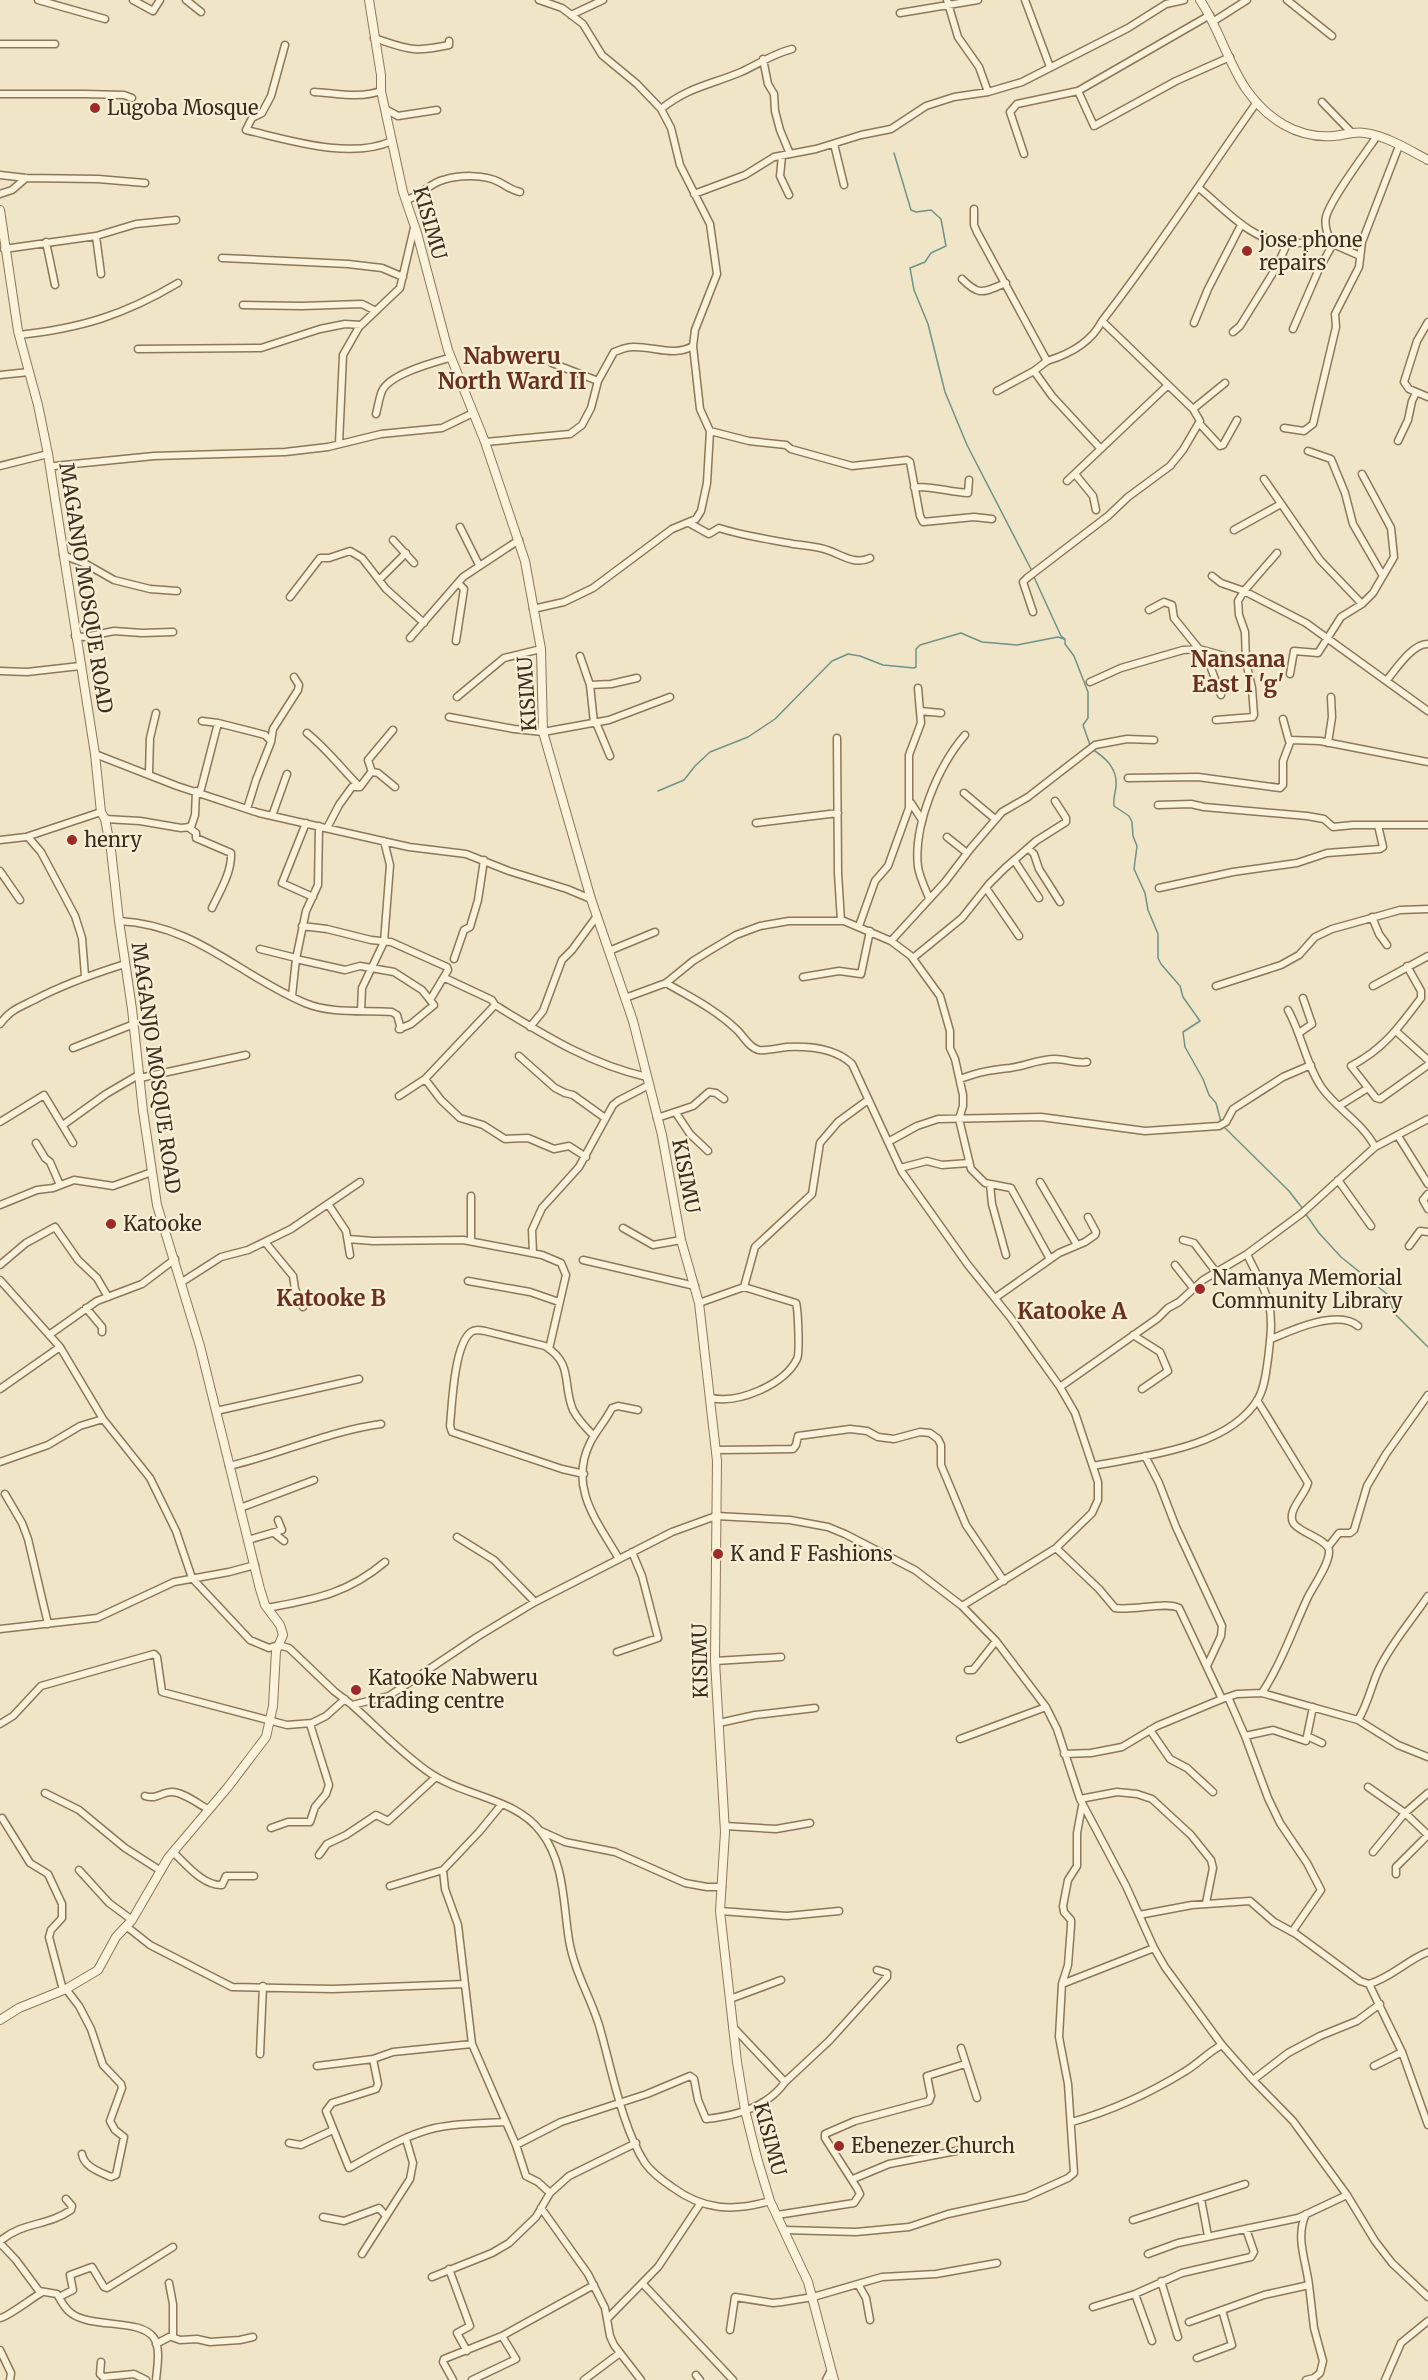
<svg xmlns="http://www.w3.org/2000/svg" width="1428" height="2380" font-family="Merriweather,serif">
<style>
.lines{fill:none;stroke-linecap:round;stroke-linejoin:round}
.stream{stroke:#6e938b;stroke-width:1.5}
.minor-casing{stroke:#8d775b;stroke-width:9}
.tertiary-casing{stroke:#8d775b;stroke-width:10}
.minor{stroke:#faf2da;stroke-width:6}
.tertiary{stroke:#faf2da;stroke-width:8}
.poi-dot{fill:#9e2a28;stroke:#f7efd6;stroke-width:2}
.labels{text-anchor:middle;stroke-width:4.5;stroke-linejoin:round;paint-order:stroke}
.poi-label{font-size:20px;fill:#3c2e1f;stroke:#f7efd6;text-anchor:start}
.street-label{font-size:20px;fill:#3c2e1f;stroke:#f7efd6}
.quarter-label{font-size:22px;font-weight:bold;fill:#6b2f1d;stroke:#f7efd6}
</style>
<rect width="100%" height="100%" fill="#f0e5c6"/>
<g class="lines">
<path class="stream" d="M894,153L911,210L916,212L931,210L941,219L946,246L931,253L925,262L910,268L914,290L928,324L945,392L967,445L1033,573
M1034,577L1061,636L1065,639V644L1074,656L1088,692V718L1083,725L1090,745
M1092,749C1106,758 1118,769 1116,787C1115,794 1113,799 1114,806L1129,816L1132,822L1133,836L1137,846L1134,869L1145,893L1148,910L1158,934V958L1161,964L1180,986L1183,997L1200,1021L1183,1032L1185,1047L1203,1079L1209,1095L1216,1103L1221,1122
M658,791L684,780L695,766L710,752L748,737L775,719L832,661L848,654L860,656L883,665L914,668L916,667V649L920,645L961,633L982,642L1017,645L1058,637L1064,639
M1223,1126L1289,1191L1303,1209
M1305,1213L1319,1233L1341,1257L1387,1294L1395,1314L1428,1347"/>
<g class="minor-casing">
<path id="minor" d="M38,0L105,19
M133,0L153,11L160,0
M186,0L201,12
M539,0L562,8L583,24L602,55L637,84L661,109
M947,0L958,37L979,67L988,92
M1025,0L1050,67
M1287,0L1332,36
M900,13L978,0
M571,15L603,0
M1214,21L1247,0
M374,38C408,49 412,53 449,45V41
M0,44H55
M285,45L271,96L262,113L252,118L246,130C289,140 350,160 392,141
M792,49C772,54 759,64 741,72C710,85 688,87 661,109L671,128L680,165L710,224L717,274L695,330L693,346L700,409L710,431L749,441L786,445L791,449L852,466L907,460L910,462L920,516L923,522L974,517L992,519
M763,59L768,84L774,94L775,111L780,130L790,154
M1078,91L1094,126L1176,81L1230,57
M314,92C337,93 358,99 381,91
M0,94H85L124,95L132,98
M1322,102L1351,132
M385,109L398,116L437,110
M834,144L844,185
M1024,154L1010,112L1017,104L1078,91L1210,15
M782,156L780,176L789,195
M0,175L26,178L98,179L145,183
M1199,188C1225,209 1253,243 1289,243C1303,243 1317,242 1331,242
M0,194L12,190L26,178
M694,194L745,175L774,157L816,149L861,135L891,129L926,106L954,97L988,92L1022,82L1128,28L1166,4L1184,0
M406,200C419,197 430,183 443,180C459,175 484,174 499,182C507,186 511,190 520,192
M974,209V225L977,232L1047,361C1070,354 1091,343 1102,321C1157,251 1205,175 1257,102
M96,236L101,274
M46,242L55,285
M4,249L96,236L136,224L176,220
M1360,256L1333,244C1328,237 1324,226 1326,217C1331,198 1365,154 1377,136
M222,258L348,264L382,268L403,277
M962,279C980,297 983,292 1006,283
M243,305L302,306L362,304L376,311
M1194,323L1208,289L1241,225
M1293,329L1319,269L1333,244
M1233,332L1240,326L1276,268L1287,244
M19,335C82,328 124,315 178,283
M138,349L261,348L320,329L345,324L361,325
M552,363L598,381
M1034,371L1052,396L1101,449
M0,375L29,372
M997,391L1034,371L1047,361
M1428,397L1409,389L1404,382L1417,341L1428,322
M1193,409L1225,383
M376,414C378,407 379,398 382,391C390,374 432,363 449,358V354
M1199,423L1220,446L1223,445L1237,420
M1284,428L1304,431L1313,424L1336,327L1335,314L1359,267L1362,242L1399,146
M1398,441L1408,420L1412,401L1416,393
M485,442L570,434L582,425L591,408L598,381L614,352C620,350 626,347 632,347C653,346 674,357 693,346
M339,444L343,355L359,327L400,288L414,228
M1308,451L1331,459L1345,493L1353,524L1383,576
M0,466L48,454
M54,466L154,456L285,452L328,447L381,434L442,428L473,413
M1075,474L1093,496L1096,510
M1264,479L1320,560L1362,604
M1067,481L1167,386
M914,487C932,486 950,492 968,493L969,480
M689,523L709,534L719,528C743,536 768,539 793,544C806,546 817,546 830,551C843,556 856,565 870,558
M460,527L479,565
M1234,530L1281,504
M393,540L414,563
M63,555L86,564L114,580L150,589L177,591
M1212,576L1221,583L1244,591L1277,553
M380,579L406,553
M290,597L320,558H329L350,551L362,558L386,589L424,623
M533,609L564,602L593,588L672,529L696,519L701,511L707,483L710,431
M1149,610L1164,602L1172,605L1174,618L1199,649
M1033,612L1023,582L1027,578L1108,516L1128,497L1170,466L1183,450L1200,421L1193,409L1102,321
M75,636L85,637L114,631L142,633L173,632
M410,638L463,577L519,540
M456,641L464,589L458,583
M1205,652L1221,695
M580,656L590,685L594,723L597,725L610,756
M0,671L27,672L80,666
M1290,674L1294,651L1318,653L1341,617L1362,604L1373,593L1394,557L1391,528L1362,474
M1387,680C1396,669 1413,643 1428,644
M1090,682L1121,668L1183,650L1199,649L1246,662
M590,685L611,684L637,678
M457,697L504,658L541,649
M920,711L941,713
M449,717L514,729L543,732L609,720L670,697
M1283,719L1289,741
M1216,720L1253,717L1254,715L1252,688L1246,662L1245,632L1239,615L1238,601L1244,591L1306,623L1428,711
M218,723L265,735L271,741
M393,730L368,760L372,772L378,773L395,787
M307,733C327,749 342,769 360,787
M837,738L838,873L841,921
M1328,743L1332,717L1331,697
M95,754L177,786L259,813L409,847L466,854L509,871L567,889L591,899
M149,773L150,738L156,713
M1128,778L1198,777L1280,788L1283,785V761L1291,740L1320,741L1428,762
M200,793L218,723L202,721
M964,793L995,819
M911,803L922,820
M1158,805L1191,804L1204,807L1307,816L1324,819L1333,827L1353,825H1428
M247,809L256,780L271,742L273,729L298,690L299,685L294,677
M272,816L287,774
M105,819L140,821L181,828L191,827L195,815L196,791
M306,823L282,883L313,897
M756,823L838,813
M188,827L196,833V838L231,853C232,872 220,891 212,908
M327,828L339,805L352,787H360L372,771
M28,837L41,852L75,916L82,938L85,976
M947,837L967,853
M0,840L26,837L101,812
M1028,848L1034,854L1039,869L1060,902
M1014,860L1039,898
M0,871L20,900
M986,888L1019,936
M1159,888L1233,872L1297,863L1327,853L1380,849L1383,847L1378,825
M929,898C925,888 920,878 918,867C913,826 938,766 965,735
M1372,917L1379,934L1387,945
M119,921C197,925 238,975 305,1003C331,1014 364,1010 392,1012L397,1015L401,1029
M302,926L327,929L371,940L391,942L447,967L448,970L430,1000L434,1005L411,1024L399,1029
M859,926L875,881L888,866L909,808V755L921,723L918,688
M891,941L945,882L971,848L1002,812L1028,797L1095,745L1127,739L1154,740
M260,949L296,958
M609,951L655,932
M913,958L962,918L989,884L1005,868L1036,841L1066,822V818L1055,801
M296,959L345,970L360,966L394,972L422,990L430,1000
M454,959L464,930L470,927L478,900L484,860
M1407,966L1421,991V998C1399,1027 1384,1049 1351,1066L1376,1098L1380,1099L1428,1065
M803,977L839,971L861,974L870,931
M445,978L492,1000L495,1005
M666,983C690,997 715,1009 736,1029C743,1035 749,1048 759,1050C768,1051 778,1048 787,1047C810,1046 835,1048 852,1064L902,1172L968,1265L1010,1317L1060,1387L1075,1413L1098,1482V1500L1092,1513L1056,1548L962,1606
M1216,986L1281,965L1299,955L1315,937L1332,929L1400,910L1428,909
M1373,986L1428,956
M292,996L296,959L306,911L318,885L319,826
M625,998L666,983L693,961L709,951L736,935L760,926L789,921H844L891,941L911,956L940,996L950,1031V1048L955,1059L963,1095V1106L959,1119L971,1169L985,1183L1011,1188L1050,1259
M1288,1010C1302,1035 1306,1065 1322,1088C1337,1109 1363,1123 1375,1147
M361,1011L362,988L384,942L390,865L384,841
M0,1024C10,1010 20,1007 34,1000C64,984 93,974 125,964
M530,1027L543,1011L562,960L572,950L597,916
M1397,1032L1428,1060
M1299,1033L1312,1024L1303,998
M73,1048L134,1024
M519,1056L555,1088L565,1093L573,1095L605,1118
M140,1078L246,1055
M425,1079L441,1100L460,1118L483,1125L505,1139L528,1138L554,1149L569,1146L586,1157
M960,1079C979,1072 990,1070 1010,1068C1025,1066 1039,1059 1055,1059C1067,1059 1076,1064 1087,1062
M399,1096L425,1079L495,1005C544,1035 590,1064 647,1077
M1339,1106L1368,1088
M676,1113L690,1134L708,1151
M657,1118L693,1106L709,1092L716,1093L724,1099
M0,1122L44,1095L73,1143
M63,1125L106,1094L140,1074
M1398,1136L1428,1184
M888,1142L917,1126L938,1119L1041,1117L1145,1131L1219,1126L1226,1122L1233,1109L1283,1077L1311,1065
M36,1143L45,1158L50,1162L60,1185
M900,1168L927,1161L942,1165L969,1163
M1338,1180L1371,1226
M1040,1182L1077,1245
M990,1184L992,1204L1006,1255
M1428,1194L1423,1200L1428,1209
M328,1204L346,1231L350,1255
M0,1205L37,1190L53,1188L74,1180L113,1186L152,1172
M623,1228L653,1245L681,1240
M348,1239L373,1241L463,1240L542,1255L561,1263L566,1275L549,1349
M1183,1240L1194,1243L1216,1272
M471,1241V1196
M265,1242L293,1276L295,1289L303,1307
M1409,1246L1420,1231L1428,1232
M533,1253L532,1230L542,1208L579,1167L613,1105L618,1101L649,1085
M583,1260L695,1286
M0,1265L26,1243L55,1227L78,1260L97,1278L108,1297
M1175,1265L1194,1289
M0,1280L60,1347L103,1419L150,1478L176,1531L192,1578L250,1640L269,1648L278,1645L289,1648L334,1691L352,1705L389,1696L477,1637L535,1602L672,1532L716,1516L790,1520L828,1527L845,1534L915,1570L962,1606L996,1641L1046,1707L1057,1729L1080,1799L1126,1886L1154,1948L1165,1967L1222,2045L1253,2080L1293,2121L1347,2195L1375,2241L1392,2263L1428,2297
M468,1281L530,1292L559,1302
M182,1282L221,1257L248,1250L291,1229L360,1182
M995,1298L1059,1253L1085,1242L1095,1235L1096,1232L1088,1217
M699,1303L744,1287L755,1247L812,1194L820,1143L838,1122L868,1100
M86,1308L102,1327V1332
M49,1335L97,1301L142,1284L175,1259
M1133,1335L1160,1352L1168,1371L1142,1389
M1271,1339C1292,1330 1338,1309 1358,1326
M1060,1387L1158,1318L1168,1308L1179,1302L1203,1280L1247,1254L1301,1214L1375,1147L1428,1119
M0,1389L60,1347
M711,1398C738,1404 784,1385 797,1359C800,1354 798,1309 796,1303L744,1287
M1257,1400L1308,1483C1306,1494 1285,1512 1294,1524C1301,1533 1329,1540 1329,1551C1330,1563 1314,1585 1308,1597C1293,1629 1282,1662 1262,1693
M216,1411L359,1379
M717,1450L793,1449L796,1445L798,1436L850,1429L867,1431L878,1437L894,1439L920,1432L930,1433L938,1439L941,1445V1465L966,1525L1004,1581
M1145,1456L1159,1483L1176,1527L1222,1626L1221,1636L1207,1666
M0,1462L48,1445L80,1426L103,1419
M229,1466C281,1454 329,1431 381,1424
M1093,1466C1144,1456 1229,1448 1258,1399C1265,1387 1266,1372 1268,1359C1270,1341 1273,1322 1269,1304C1265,1287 1254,1270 1247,1254
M584,1474L562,1469L452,1432L450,1426C452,1405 454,1345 471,1332C475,1329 480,1330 485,1331L545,1346C574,1364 562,1384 573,1410C578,1420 586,1428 594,1436
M5,1494L22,1523L28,1539L48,1624
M240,1508L314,1480
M274,1533L284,1541
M457,1537L494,1560L535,1602
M248,1540L282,1530L278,1520
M1328,1547L1339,1533H1350L1354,1530L1367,1486L1386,1454L1428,1395
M1056,1548L1099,1589L1115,1608C1133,1611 1167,1601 1179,1608L1222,1699
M619,1559C598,1522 568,1488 590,1443C596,1431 606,1420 612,1408L618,1406L638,1410
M267,1608C315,1599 347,1594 385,1562
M0,1629L97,1618L174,1582L229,1572L255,1565
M617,1652L658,1638L642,1576L632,1552
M715,1661L781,1657
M968,1670H973L996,1641
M1228,1697L1245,1736L1268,1798L1280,1823L1307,1863L1321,1890L1292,1932
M352,1705C377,1727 402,1754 430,1773C465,1797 516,1798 541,1832C565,1863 563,1904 569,1940C574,1971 590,1996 599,2025C611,2066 622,2128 645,2163C652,2173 662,2180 672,2187C703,2210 733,2212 770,2201
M1358,1720C1368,1704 1371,1686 1379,1669C1392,1642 1412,1620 1428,1596
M719,1723L755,1715L815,1708
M0,1724L13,1716L41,1686L154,1654L157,1657L162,1692L287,1725L312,1723L326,1716L345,1699
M1150,1730L1170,1759L1187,1768L1213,1792
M1245,1736L1273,1730L1306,1741L1313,1707
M1307,1736L1322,1743
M960,1739L1046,1707
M1064,1754L1091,1753L1122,1747L1157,1726L1222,1699L1237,1694L1262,1693L1358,1720L1398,1745L1428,1757
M1368,1787L1405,1813L1428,1835
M45,1793L79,1810L125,1848L161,1871
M145,1796C157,1800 161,1792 172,1792C183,1792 198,1804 208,1809
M1080,1799L1117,1792L1137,1794L1152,1799L1191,1835L1211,1860L1213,1868L1206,1903
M2,1818L30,1863L48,1874L62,1904V1918L51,1930L49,1937L63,1990
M725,1826L776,1829L810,1823
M271,1828L288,1822H310L315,1807L326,1794L329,1785L310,1724
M541,1831L565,1842L615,1852L685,1883L707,1887H722
M173,1852C186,1864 203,1886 222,1885L226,1876H254
M1373,1852L1405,1813L1428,1793
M319,1855L327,1844L346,1835L376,1815L388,1821L436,1777
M79,1870L109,1903L132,1920
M443,1870L445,1889L458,1925L472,2044L516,2145L526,2176L538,2182L550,2193
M1396,1874V1867L1428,1835
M390,1886L443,1870L479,1832L502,1804
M720,1911L787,1916L839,1911
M1139,1915L1192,1905L1250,1901L1274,1922L1296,1934L1360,1981L1369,1984C1391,1978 1407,1960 1428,1952
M126,1926L150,1945L232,1987L333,1989L465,1984
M1062,1984L1154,1948
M1369,1984L1402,2052L1428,2125
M66,1989L79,2006L91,2029L103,2065L121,2084L122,2088L110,2121L115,2130L124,2137L116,2175L111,2177C100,2172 84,2167 82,2154
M730,1999L781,1980
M733,2027L785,2082L829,2041L887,1977V1973L877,1970
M961,2048L977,2098
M260,2054L263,1986
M373,2059L378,2084L376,2089L332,2103L326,2111L349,2168C376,2153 405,2135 435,2128C458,2123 482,2123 506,2122
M317,2066L373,2059L393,2052L472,2044
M1374,2066L1402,2052
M1253,2080L1288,2053L1320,2036L1357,2021L1380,2004
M1072,2122C1110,2111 1150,2093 1184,2072C1198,2064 1208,2052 1222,2045
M289,2143L301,2145L333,2130
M516,2145L561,2122L647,2094L690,2076L694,2079L698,2100L706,2119C734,2116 768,2107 785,2082
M853,2179L889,2164L961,2150
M1201,2199L1208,2236
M541,2208L588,2274L605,2308L610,2336L614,2345L641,2380
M777,2215L854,2203L860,2194L857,2188L825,2138V2134L855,2121L929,2101L931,2096L927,2076L965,2064
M323,2217L344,2221L379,2208L386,2216
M1133,2220L1245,2184
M784,2230L856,2232L909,2227L948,2214L1026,2197L1068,2178L1074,2173L1068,2084L1059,2037L1062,1984L1068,1965L1071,1926V1920L1064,1912L1063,1906L1068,1880L1077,1866V1833L1082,1806
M0,2241C24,2221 46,2227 71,2210L72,2206L66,2199
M0,2243L16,2260L39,2291L57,2294C61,2301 65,2309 71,2313C91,2329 141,2318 154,2338C161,2349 157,2368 156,2380
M362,2254L410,2179L413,2163L406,2139
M1148,2254L1178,2243L1298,2218L1347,2195
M449,2269L470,2326L457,2333L467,2351
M432,2277L492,2253L509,2243L536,2217L550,2193L569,2176L636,2143
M1161,2281L1178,2337
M643,2284L733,2380
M858,2284L866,2298L870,2320
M1135,2294L1152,2341
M59,2297L73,2290L70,2275L92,2267L104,2287L107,2288L173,2247
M1093,2307L1135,2294L1182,2273L1251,2257L1254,2252L1246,2229
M0,2318C6,2318 32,2298 41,2293
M608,2318L658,2267L700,2204
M1189,2322L1264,2295L1309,2285C1306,2261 1295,2237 1306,2214
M730,2330L735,2297L773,2303L782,2302L813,2297L882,2277L936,2274L997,2263
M172,2337L180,2340L197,2339L210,2342L240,2340L253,2337
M156,2344L173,2335V2304L169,2283
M0,2350L11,2373L10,2380
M1197,2358L1232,2345L1222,2310
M101,2362L100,2374L103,2377L134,2374L146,2380
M696,2375L700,2380
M453,2380L443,2362L444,2359L502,2336L594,2285
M472,2380L516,2359L502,2336
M584,2380L620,2353
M826,2380L831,2370
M1306,2380L1314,2378L1320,2373L1323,2361L1314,2328L1309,2285
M1385,2380L1401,2343L1428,2321"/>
</g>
<g class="tertiary-casing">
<path id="tertiary" d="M369,0L381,75V91L403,192L417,233L448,350L485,442L525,561L541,649L543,732L591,899L633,1021L662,1135L681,1240L699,1303L717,1461L715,1661L725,1832L720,1911L737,2062L745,2110L757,2158L770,2201L808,2282L834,2380
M1200,0C1219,28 1227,61 1246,89C1267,119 1297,139 1334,136C1345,135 1354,131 1365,133C1387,136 1409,150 1428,160
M0,210L18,331L38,405L48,454L95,754L101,812L105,819L111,850L119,921L132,1009L143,1111L157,1205L200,1346L260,1589L265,1605L280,1625L283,1635L276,1651L273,1706L266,1737L228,1787L168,1858L132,1920L116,1937L98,1970L66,1989L19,2008L0,2020"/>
</g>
<use href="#minor" class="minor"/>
<use href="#tertiary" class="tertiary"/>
</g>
<g class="poi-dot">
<circle cx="95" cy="108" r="6"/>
<circle cx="1247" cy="251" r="6"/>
<circle cx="72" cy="840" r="6"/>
<circle cx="111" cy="1224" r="6"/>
<circle cx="1200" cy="1289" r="6"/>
<circle cx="718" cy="1554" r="6"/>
<circle cx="356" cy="1690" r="6"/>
<circle cx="839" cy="2146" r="6"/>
</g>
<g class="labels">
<g class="poi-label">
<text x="107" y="115">Lugoba Mosque</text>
<text x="1259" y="247">jose phone<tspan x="1259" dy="23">repairs</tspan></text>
<text x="84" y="847">henry</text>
<text x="123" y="1231">Katooke</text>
<text x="1212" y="1285">Namanya Memorial<tspan x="1212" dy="23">Community Library</tspan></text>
<text x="730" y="1561">K and F Fashions</text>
<text x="368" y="1685">Katooke Nabweru<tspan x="368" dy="23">trading centre</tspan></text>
<text x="851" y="2153">Ebenezer Church</text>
</g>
<g class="street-label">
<text transform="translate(430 223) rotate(74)" y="7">KISIMU</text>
<text transform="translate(86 588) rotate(81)" y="7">MAGANJO MOSQUE ROAD</text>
<text transform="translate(527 694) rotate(-94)" y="7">KISIMU</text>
<text transform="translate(156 1068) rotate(82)" y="7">MAGANJO MOSQUE ROAD</text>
<text transform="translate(686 1176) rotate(79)" y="7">KISIMU</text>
<text transform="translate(700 1661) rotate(-91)" y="7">KISIMU</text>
<text transform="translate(770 2139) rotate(75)" y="7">KISIMU</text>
</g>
<g class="quarter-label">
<text x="512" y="364">Nabweru<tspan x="512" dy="25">North Ward II</tspan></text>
<text x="1238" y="667">Nansana<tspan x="1238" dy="25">East I 'g'</tspan></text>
<text x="331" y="1306">Katooke B</text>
<text x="1072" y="1319">Katooke A</text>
</g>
</g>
</svg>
